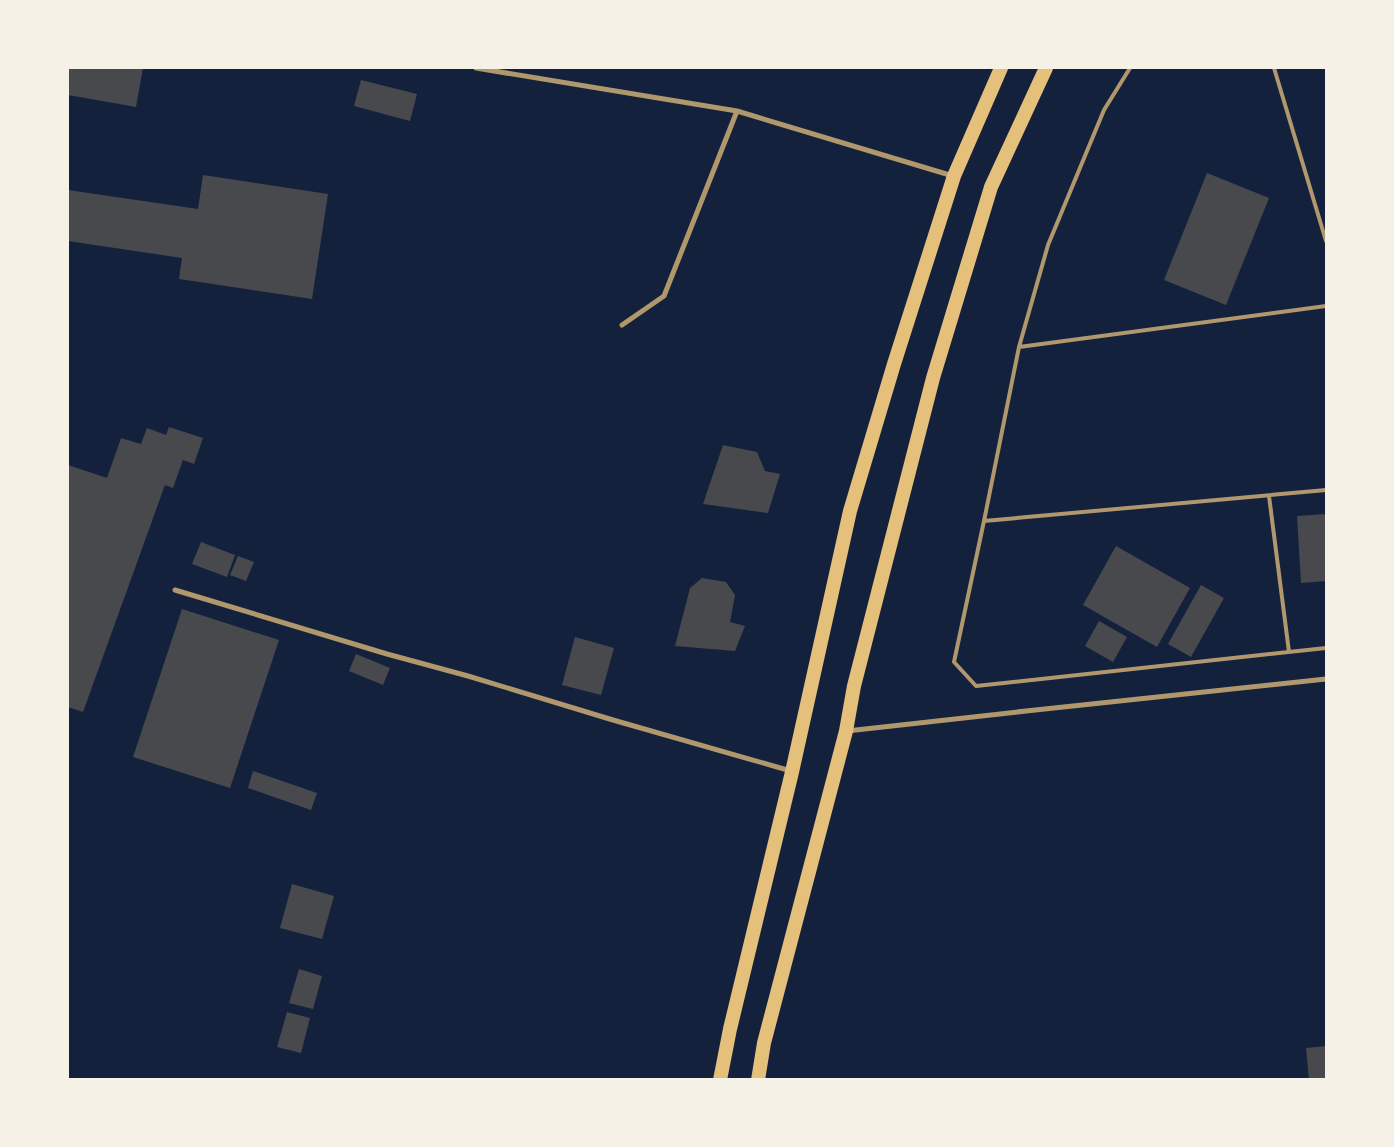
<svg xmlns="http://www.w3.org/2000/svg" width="1394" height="1147" font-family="'DejaVu Sans',sans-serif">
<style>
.building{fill:#48494c}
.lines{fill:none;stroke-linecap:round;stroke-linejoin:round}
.service{stroke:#b1986c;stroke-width:4}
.minor{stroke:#b1986c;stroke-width:5}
.trunk{stroke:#e5c07b;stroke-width:14}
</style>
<rect width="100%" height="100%" fill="#14213d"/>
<path class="building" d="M68,68H143L136,107L68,95Z
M361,80L417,94L410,121L354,106Z
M1207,173L1269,198L1226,305L1164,280Z
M203,175L328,194L312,299L179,279L182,258L68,241V190L198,209Z
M169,427L203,438L194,464L183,460L173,488L165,485L83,712L68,707V465L107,478L121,438L141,444L147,428L166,435Z
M723,445L757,452L765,471L780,474L768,513L703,504Z
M1326,514V581L1301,583L1297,516Z
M201,542L235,555L227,577L192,564Z
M1116,546L1190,588L1157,647L1083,605Z
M238,556L254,562L246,581L230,575Z
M702,578L726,582L735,595L730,622L745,626L735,651L675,646L690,588Z
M1201,585L1224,598L1191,657L1168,644Z
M182,609L279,640L230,788L133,757Z
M1099,621L1127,637L1113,662L1085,646Z
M575,637L614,648L601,695L562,685Z
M356,654L390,668L383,685L349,671Z
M253,771L317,793L311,810L248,788Z
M292,884L334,896L322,939L280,928Z
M299,969L322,976L313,1009L289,1003Z
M287,1012L310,1018L301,1053L277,1047Z
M1326,1046V1080H1309L1306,1048Z"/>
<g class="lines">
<path class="service" d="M1130,68L1104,110L1048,245L1019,347L984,521L954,662L976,686L1326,648
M1274,68L1326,241
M1019,347L1326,306
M1269,496L1289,652
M984,521L1326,490"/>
<path class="minor" d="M476,68L737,111L953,176
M622,325L664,296L737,111
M175,590L387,654L468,676L613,720L791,771
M847,731L1026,711L1326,679"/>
<path class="trunk" d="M720,1080L730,1029L792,772L850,511L894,364L954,176L1001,68
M758,1080L764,1043L846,731L854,686L933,378L991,187L1046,68"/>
</g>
<rect width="1394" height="1147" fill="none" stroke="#f6f1e7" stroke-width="138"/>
</svg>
